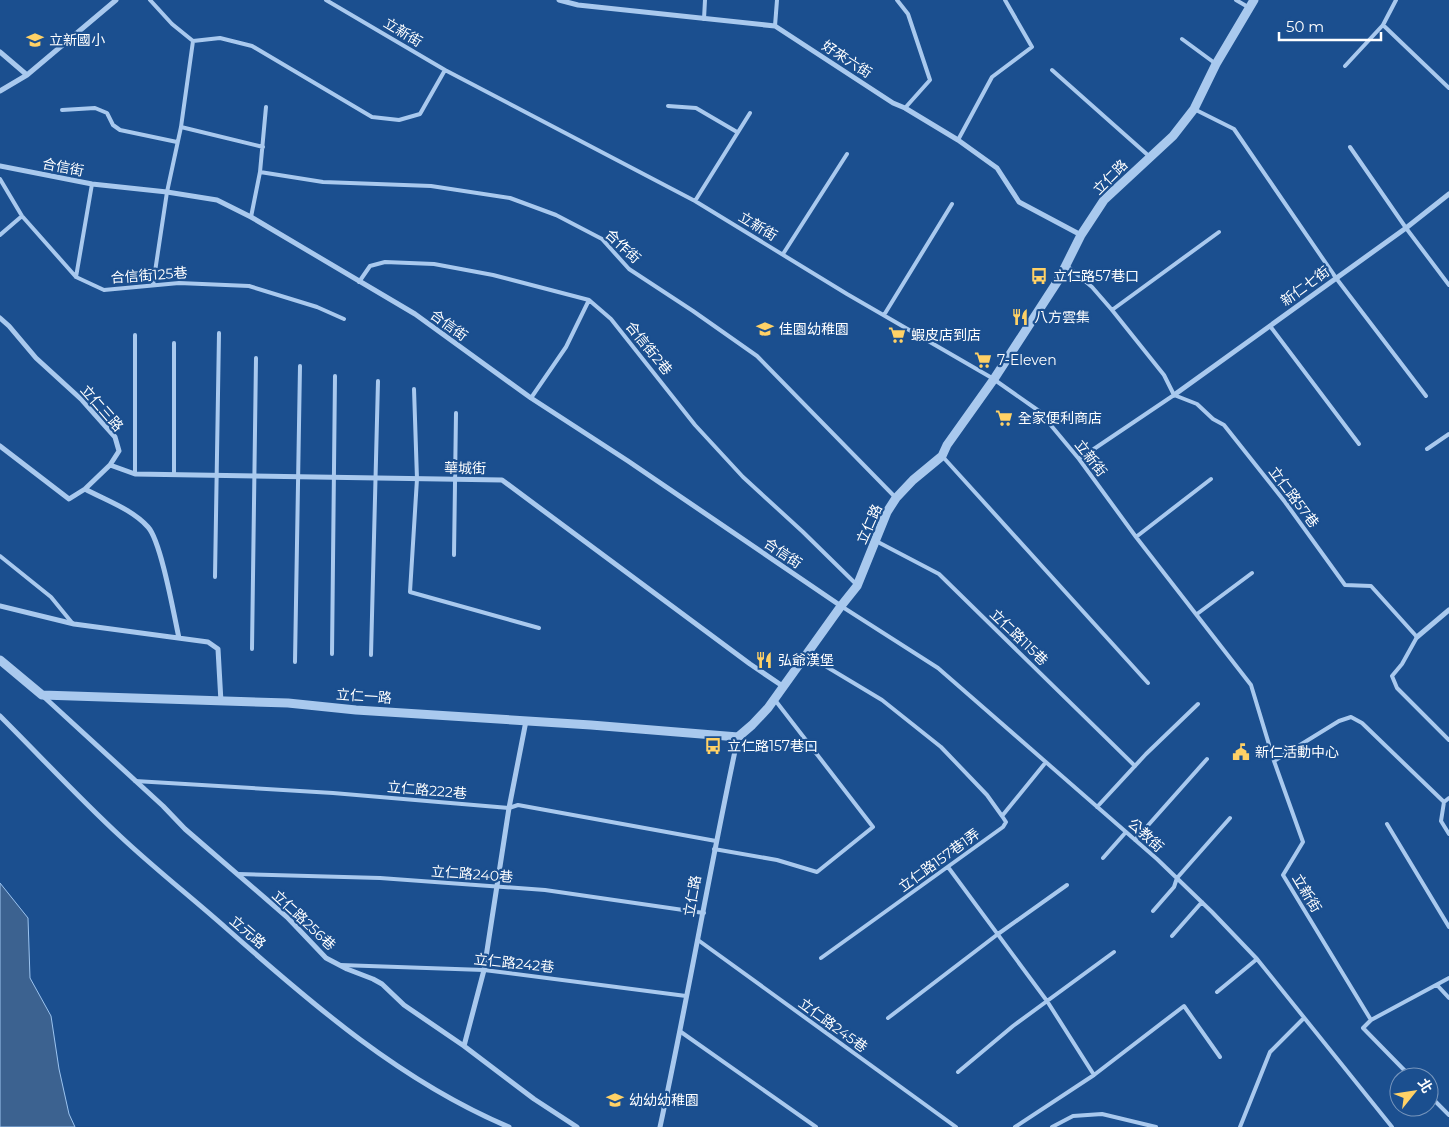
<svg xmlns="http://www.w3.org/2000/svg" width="1449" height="1127" font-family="Montserrat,'Noto Sans TC',sans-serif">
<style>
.water{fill:#3c6290;stroke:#9cc4f0}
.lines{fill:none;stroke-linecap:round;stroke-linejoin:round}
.service{stroke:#a9c9ee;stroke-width:4}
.minor{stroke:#a9c9ee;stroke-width:5}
.tertiary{stroke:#a9c9ee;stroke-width:9}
.labels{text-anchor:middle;stroke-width:4.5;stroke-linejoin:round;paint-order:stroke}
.street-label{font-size:14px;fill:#fff;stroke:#1b4f8f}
.poi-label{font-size:14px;fill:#fff;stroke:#1b4f8f;text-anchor:start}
</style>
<rect width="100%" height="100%" fill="#1b4f8f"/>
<path class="water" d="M0,883L28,918L30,978L51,1016L59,1069L69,1114L75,1127H0Z"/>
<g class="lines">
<path class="service" d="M150,0L172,24L193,41L220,38L252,46L372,117L399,120L420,114L445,70
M326,0L445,70L695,201L847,294L992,378L1039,411L1079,459L1136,537L1251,685L1274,761L1303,842L1283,875L1371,1020
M897,0L908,14L930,80L905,108
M1236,0L1248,7
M704,19L705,0
M1383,25L1449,88
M775,26L777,0
M1182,39L1216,64
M1345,66L1383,25L1396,0
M1052,70L1150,157
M668,106L696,108L737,132
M1194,109L1234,129L1336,278L1426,396
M62,110L95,108L107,113L113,125L120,130L177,142
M181,127L263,147
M958,140L992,77L1032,47L1005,0
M1350,147L1406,228L1449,285
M260,172L323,182L431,186L510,198L556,215L602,239L629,269L693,311L757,356L896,498
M0,179L22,216L76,277L104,290L179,283L249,286L317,307L344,319
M695,201L750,113
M251,217L260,172L266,107
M0,235L22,216
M783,254L847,154
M1066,265L1092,287L1112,310L1164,375L1174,395L1197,404L1213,419L1224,425L1285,502L1345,585L1371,586L1417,637L1402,664L1392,676L1397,688L1449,740
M76,277L92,184
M359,282L370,266L385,262L434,264L493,275L589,300L611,319L695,425L743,477L803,532L856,584
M153,285L167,192L181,127L193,41
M1112,310L1219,232
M884,315L952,204
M1270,326L1359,444
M414,389L417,479L410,592L539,628
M531,398L566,347L589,300
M1427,449L1449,434
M943,457L1148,683
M1079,459L1174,395
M135,474V335
M174,475V343
M1136,537L1211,479
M876,541L939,574L1135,766
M454,555L456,413
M0,556L51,597L73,624
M215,577L219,333
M841,606L938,668L1157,859L1212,912L1257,959L1392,1127
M1197,614L1252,573
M252,649L256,358
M332,654L335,376
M371,655L378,381
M807,655L882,700L941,747L987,795L1002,816
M295,662L300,366
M1274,761L1339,721L1351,717L1362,723L1444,802L1449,798
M135,781L333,793L509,808L518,805L716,841
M1444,802L1441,821L1449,834
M1097,807L1146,754L1198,704
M1387,824L1449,927
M1135,840L1207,759
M714,849L777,860L817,872L873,827L775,700
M1103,858L1126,832
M948,867L1047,1001L1094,1075
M238,874L380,878L545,890L704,913
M1153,911L1174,887L1177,878L1230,818
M1172,936L1202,902
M698,940L956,1127
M821,958L1003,827L1006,822L1002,816L1046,762
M340,965L484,970L686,996
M1437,985L1449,998
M1217,992L1257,959
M888,1018L998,934L1067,885
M681,1032L816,1127
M958,1072L1013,1026L1114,952
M1411,1077L1363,1028L1371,1020L1449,978
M1429,1095L1449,1115
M1015,1127L1094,1075L1184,1006L1220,1057
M1052,1127L1073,1116L1102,1114L1156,1127
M1240,1127L1270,1052L1304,1018"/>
<path class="minor" d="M559,0L578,5L775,26L893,103L905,108L958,140L997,168L1019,202L1081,235
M0,52L27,75
M0,91L27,75L116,0
M0,166L92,184L167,192L217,200L251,217L415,314L531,398L628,461L841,606
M0,318L9,326L36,358L82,400L115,437L119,451L110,465L85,489C105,500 132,509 148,527C161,541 174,615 179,638
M1174,395L1406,228L1449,194
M0,446L69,499L85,489
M110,465L135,474L502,480L750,664L784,687
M0,606L74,624L208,642L218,649L221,702
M1417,637L1449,610
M43,696L163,806L185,829L287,917L326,958L347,969L373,979L382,984L404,1005L464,1046L534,1099L577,1127
M0,716C40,756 79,798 120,836C154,868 191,897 226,928C313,1005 402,1082 509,1127
M464,1046L484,970L509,808L526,721
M660,1127C688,998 710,867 738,737"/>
<path class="tertiary" d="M0,660L42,695L288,703L356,710L591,725L738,737L752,725L768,708L841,606L857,586L887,512L896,498L913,480L942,456L947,445L994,379L1059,279L1081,235L1104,200L1173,136L1194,109L1216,64L1254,0"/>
</g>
<defs>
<g id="school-bare" transform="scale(1.35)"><path d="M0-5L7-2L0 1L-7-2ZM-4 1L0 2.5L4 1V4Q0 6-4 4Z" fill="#ffd166" stroke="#1b4f8f" stroke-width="2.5" paint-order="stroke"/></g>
<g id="bus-bare" transform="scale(1.35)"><path d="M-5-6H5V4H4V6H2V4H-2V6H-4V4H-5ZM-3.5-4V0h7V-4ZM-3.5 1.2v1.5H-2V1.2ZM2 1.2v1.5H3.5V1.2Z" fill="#ffd166" stroke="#1b4f8f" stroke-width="2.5" paint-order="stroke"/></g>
<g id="restaurant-bare" transform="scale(1.35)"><path d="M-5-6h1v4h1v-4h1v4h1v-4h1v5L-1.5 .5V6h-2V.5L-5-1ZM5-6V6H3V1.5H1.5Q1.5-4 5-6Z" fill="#ffd166" stroke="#1b4f8f" stroke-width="2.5" paint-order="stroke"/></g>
<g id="supermarket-bare" transform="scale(1.35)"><path d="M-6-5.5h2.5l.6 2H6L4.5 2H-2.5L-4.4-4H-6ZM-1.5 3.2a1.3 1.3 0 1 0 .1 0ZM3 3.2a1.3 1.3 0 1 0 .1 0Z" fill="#ffd166" stroke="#1b4f8f" stroke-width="2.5" paint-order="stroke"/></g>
<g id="civic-bare" transform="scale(1.35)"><path d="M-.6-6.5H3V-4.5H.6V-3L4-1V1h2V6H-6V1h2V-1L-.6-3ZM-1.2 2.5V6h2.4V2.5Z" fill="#ffd166" stroke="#1b4f8f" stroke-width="2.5" paint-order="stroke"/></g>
</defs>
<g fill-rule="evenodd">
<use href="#school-bare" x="35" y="40"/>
<use href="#bus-bare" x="1039" y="276"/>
<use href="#restaurant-bare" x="1020" y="317"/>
<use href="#school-bare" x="765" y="329"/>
<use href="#supermarket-bare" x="897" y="335"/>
<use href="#supermarket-bare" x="983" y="360"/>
<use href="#supermarket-bare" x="1004" y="418"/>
<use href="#restaurant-bare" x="764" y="660"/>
<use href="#bus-bare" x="713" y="746"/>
<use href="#civic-bare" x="1241" y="752"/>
<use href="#school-bare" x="615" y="1100"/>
</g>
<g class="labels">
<g class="street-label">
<text transform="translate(403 32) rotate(31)" y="5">立新街</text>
<text transform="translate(847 59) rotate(33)" y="5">好來六街</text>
<text transform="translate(63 167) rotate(11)" y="5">合信街</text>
<text transform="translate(1110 177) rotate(-45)" y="5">立仁路</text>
<text transform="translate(758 226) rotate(31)" y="5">立新街</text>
<text transform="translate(623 246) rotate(43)" y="5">合作街</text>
<text transform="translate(149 275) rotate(-4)" y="5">合信街125巷</text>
<text transform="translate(1305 286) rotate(-36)" y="5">新仁七街</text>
<text transform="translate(449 325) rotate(36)" y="5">合信街</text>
<text transform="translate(649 348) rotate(51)" y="5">合信街2巷</text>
<text transform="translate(102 408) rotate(49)" y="5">立仁三路</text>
<text transform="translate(1091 458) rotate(52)" y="5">立新街</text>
<text transform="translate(465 468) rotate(1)" y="5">華城街</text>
<text transform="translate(1294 497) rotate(53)" y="5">立仁路57巷</text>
<text transform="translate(869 524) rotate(-66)" y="5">立仁路</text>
<text transform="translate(783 553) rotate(34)" y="5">合信街</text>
<text transform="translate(1019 637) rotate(44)" y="5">立仁路115巷</text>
<text transform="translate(364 696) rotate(4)" y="5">立仁一路</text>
<text transform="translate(427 790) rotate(5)" y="5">立仁路222巷</text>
<text transform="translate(1146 835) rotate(42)" y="5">公教街</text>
<text transform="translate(939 860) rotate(-36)" y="5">立仁路157巷1弄</text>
<text transform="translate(472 874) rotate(4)" y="5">立仁路240巷</text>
<text transform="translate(1307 893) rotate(59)" y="5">立新街</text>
<text transform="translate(692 896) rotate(-80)" y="5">立仁路</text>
<text transform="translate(304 920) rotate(43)" y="5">立仁路256巷</text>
<text transform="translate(248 932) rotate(41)" y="5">立元路</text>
<text transform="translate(514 963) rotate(6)" y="5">立仁路242巷</text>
<text transform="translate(833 1025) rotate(36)" y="5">立仁路245巷</text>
</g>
<g class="poi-label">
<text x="49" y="45">立新國小</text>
<text x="1053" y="281">立仁路57巷口</text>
<text x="1034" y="322">八方雲集</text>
<text x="779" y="334">佳園幼稚園</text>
<text x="911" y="340">蝦皮店到店</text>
<text x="997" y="365">7-Eleven</text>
<text x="1018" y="423">全家便利商店</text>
<text x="778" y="665">弘爺漢堡</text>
<text x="727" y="751">立仁路157巷口</text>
<text x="1255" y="757">新仁活動中心</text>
<text x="629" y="1105">幼幼幼稚園</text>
</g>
</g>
<g transform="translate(1414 1092) rotate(60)"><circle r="24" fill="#1b4f8f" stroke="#7695bc"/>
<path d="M0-4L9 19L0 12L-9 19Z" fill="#ffd166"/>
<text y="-8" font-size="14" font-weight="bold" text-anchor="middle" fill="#ffffff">北</text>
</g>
<path d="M1279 32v8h102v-8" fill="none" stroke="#ffffff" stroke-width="2.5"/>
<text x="1286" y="32" font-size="15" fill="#ffffff" stroke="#1b4f8f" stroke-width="4" paint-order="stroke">50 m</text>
</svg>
